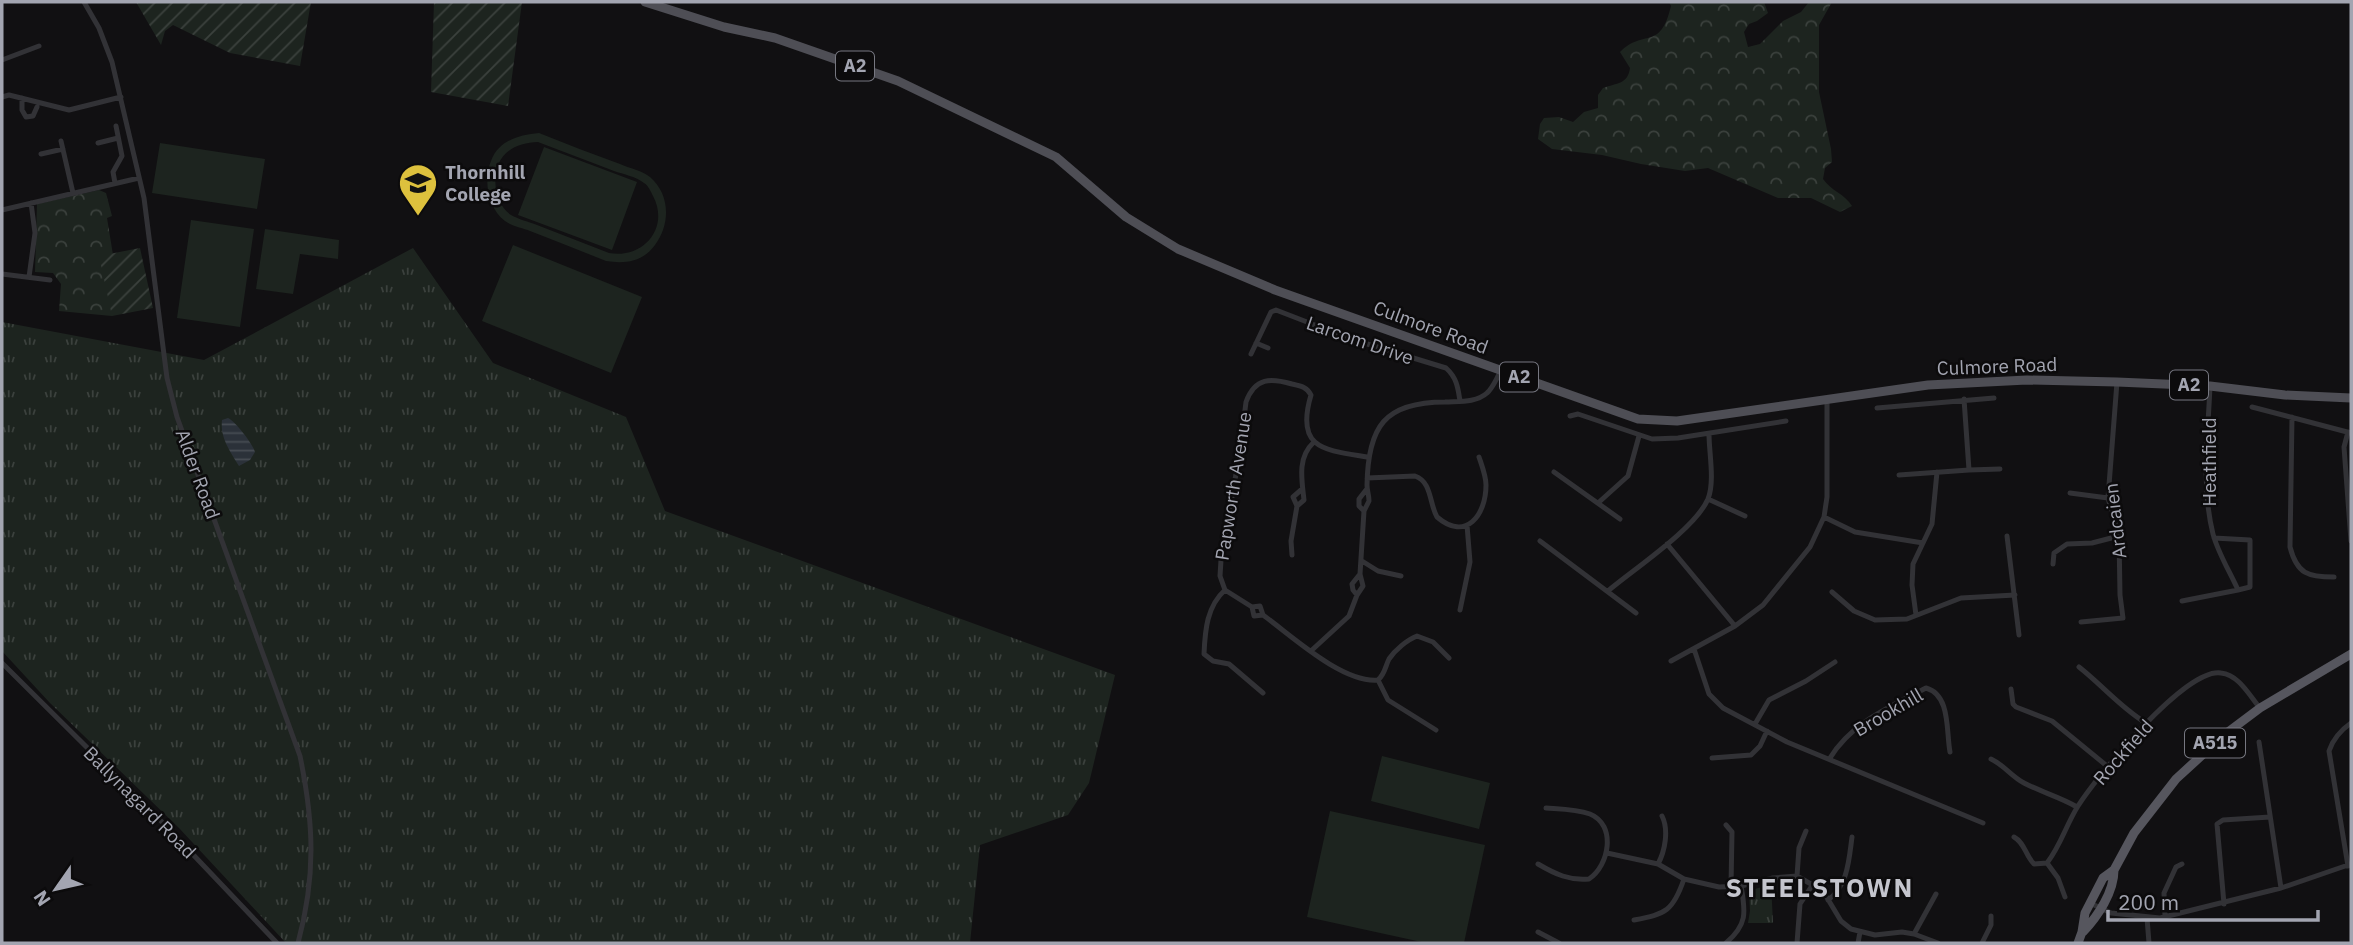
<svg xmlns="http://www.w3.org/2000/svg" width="2353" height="945" font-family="'IBM Plex Sans',sans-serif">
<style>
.grass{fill:url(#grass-tufts)}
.forest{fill:url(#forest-crowns)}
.garden{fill:url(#garden-furrows)}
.pitch{fill:#1d241f;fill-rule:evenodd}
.water{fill:url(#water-rules)}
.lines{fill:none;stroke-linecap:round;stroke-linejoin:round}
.minor{stroke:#323236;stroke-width:5}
.primary{stroke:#4e4e55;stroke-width:9}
.trunk{stroke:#56565e;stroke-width:9}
.labels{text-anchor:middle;stroke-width:5;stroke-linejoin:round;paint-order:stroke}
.shield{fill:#0c0b0c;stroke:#767780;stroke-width:2}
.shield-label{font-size:18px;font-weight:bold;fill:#a3a5b1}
.poi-label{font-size:19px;font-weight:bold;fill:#a3a5b1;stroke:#0c0b0c;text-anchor:start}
.street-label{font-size:19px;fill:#a3a5b1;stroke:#0c0b0c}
.district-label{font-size:26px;font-weight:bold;letter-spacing:2px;fill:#c4c5cd;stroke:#0c0b0c}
</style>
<defs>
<pattern id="grass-tufts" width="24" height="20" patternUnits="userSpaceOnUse" patternTransform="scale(1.75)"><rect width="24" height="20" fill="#1d241f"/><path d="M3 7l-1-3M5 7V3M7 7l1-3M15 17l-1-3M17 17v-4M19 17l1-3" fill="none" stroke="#3b413d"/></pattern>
<pattern id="forest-crowns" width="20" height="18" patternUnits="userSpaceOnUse" patternTransform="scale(1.75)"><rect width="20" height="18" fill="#1d241f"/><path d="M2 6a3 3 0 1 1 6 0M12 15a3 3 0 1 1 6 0" fill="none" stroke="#3b413d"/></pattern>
<pattern id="garden-furrows" width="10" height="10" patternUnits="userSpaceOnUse" patternTransform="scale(1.75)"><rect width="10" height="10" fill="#1d241f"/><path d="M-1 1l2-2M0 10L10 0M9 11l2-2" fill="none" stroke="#3b413d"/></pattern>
<pattern id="water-rules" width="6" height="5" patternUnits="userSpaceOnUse" patternTransform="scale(1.75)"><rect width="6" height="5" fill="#2b3139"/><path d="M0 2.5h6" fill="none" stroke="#474c53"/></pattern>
</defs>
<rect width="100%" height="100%" fill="#111012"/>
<path class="grass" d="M413,248L493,363L626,417L665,511L1115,675L1089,783L1068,815L980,845L970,943H286L179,828L50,703L2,651V322L204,360Z
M1771,884L1773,923H1748L1750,911L1749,891Z"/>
<path class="forest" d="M1669,2H1764L1768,13L1757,21L1749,24L1744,32L1748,47L1760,44L1783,21L1801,12L1809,2H1832L1819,25V92L1831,149L1832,162L1825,168L1823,179C1831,191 1845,194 1852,206L1840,212L1811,198H1778L1708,168L1685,171L1641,164L1602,155L1552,149L1538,139L1540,124L1544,118L1559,117L1573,122L1584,112L1598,108V95L1603,88C1617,83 1628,84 1630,68L1620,52C1644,28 1660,52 1671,6Z
M99,190L106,193L112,216L107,218L113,255L112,316L59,311L61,284L53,273L35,272L37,204Z"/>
<path class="garden" d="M136,2H311L300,66L230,53L173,25L165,31L161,45Z
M434,2H522L508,106L431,92Z
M140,248L153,308L112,316L99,256Z"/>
<path class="pitch" d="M539,133C566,144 593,154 620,164C629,168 643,171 650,177C671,195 670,225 655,245C643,262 625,264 606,261C581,251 556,241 530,231C523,228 511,226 505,221C488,208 483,180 491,161C499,140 519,135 539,133ZM538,142C563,152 589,161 614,171C623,174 637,177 644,183C648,185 651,192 653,196C670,228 643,259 609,253C585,244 561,234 537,225C529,222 518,219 511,215C496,205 492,181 498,165C505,148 521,143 538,142Z
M160,143L265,159L257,209L152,193Z
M544,147L637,182L612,250L518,215Z
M191,220L254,229L240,327L177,318Z
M265,229L339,240L338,259L300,254L293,294L256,289Z
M513,245L642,297L611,373L482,321Z
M1382,756L1490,783L1479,829L1371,801Z
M1330,811L1485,845L1464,943H1426L1307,917Z"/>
<path class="water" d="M228,418C235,421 253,444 255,452L250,460L239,466C230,451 220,438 222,420Z"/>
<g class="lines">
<path class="minor" d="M84,2L99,28L112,62L144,198L167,378L177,417L300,756C314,824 316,876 298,943
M2,60L39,46
M2,97L9,95L69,110L121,97
M22,98V110L26,117L33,116L37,107
M61,141L73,193
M98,143L118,138
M41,154L63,149
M115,183L113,172L122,156L116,126
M2,210L139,178
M2,274L50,280
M29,277L35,233L31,203
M1256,343L1268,348
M1251,354L1271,312L1276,310L1351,339L1446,368C1457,378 1458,388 1460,401
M2210,386C2208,436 2201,486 2213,534C2218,553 2230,572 2238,590L2250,587V540L2214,538
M1964,399L1969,470L2000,469
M2252,407L2351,433
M1877,408L1994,398
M1570,416L1578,414L1652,439L1678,438L1786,421
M2292,417L2290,547C2297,574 2308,577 2334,577
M2348,432L2344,447L2351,541
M1554,472L1620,519
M1899,475L1969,470
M1367,478L1415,476C1432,482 1429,503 1437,517C1466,542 1486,515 1486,485C1486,476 1482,466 1479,457
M2070,493L2108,498
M1708,499L1745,516
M1598,503L1628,476L1639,436
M1297,506L1304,500C1302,481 1297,458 1313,443
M1364,511L1359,506V499L1366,490
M1824,517L1855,532L1923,543
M2007,536L2019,635
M1540,541L1636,613
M1667,544L1735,626
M1292,555L1291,541L1297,506L1293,497L1301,490
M1362,561L1378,571L1401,576
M2053,564L2054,553L2067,544L2092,543L2119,536
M1225,590L1252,607L1260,606L1263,615C1292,636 1342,683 1378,680L1388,700L1436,730
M1608,591C1634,569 1695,529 1708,499C1715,481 1709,453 1709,434
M1832,592L1854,611L1875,620L1907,619L1961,598L2015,595
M1357,595L1353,590L1352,584L1360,574
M2182,601L2238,590
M1252,607L1254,616L1263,615
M1460,610L1470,562L1467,525
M1916,615L1912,585L1913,564L1932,524L1937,472
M2081,622L2123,618L2120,595L2119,536L2108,498L2117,382
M1694,649L1709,694L1723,708L1787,742L1983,823
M1312,650L1349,616L1357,595L1363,586L1360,574L1364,511L1369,501C1369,495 1367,491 1367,485C1368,427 1384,402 1445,402C1458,401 1476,403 1487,393C1493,388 1497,377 1501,371
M1671,661L1735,626L1763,605L1810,547L1824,517L1827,497V400
M2,663L165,825L277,943
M2079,667C2102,685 2121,708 2146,723
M1378,680C1385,674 1385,667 1389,659C1395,650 1407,640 1417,636L1433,642L1449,658
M2011,689L2013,704L2016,707L2052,721L2107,766
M1263,693L1229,664L1213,661L1204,654C1205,630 1207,606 1225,590L1220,576L1221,560L1240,451L1246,402C1255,377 1271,378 1292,384C1301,386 1307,387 1311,395C1295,449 1324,450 1367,457
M1755,724L1769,700L1806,681L1835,662
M2259,742L2281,888
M1712,758L1751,755L1760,746L1767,731
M1830,758C1852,722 1890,707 1926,688C1951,695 1946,732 1950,752
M1991,759C2004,765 2011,776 2024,783C2041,792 2060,797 2077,807
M1726,825L1732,832L1731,886
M2014,837C2025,843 2025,855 2034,864L2047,863C2061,845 2066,825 2078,806C2097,776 2186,667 2221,673C2239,675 2249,695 2260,708
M1607,853L1658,864L1684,879L1719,887L1741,886L1773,878L1797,876L1823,891L1841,921L1851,929L1875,935L1902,932L1914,934L1938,943
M2047,863L2058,878L2065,897
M1538,864C1555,874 1570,881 1589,879C1609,866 1617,825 1590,814C1576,809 1560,809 1546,808
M1658,864C1665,851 1669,830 1662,816
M2348,866L2329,751C2333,739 2341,730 2351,723
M1797,876L1799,848L1806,831
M1828,900C1848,886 1849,859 1852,837
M2090,903L2111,913L2160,918L2281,888L2351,864
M2224,904L2217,824L2223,820L2270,817
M2165,917L2164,893L2176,867L2182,864
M2147,918L2149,943
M1634,920C1666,914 1673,911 1684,879
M1538,932L1559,943
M1914,934L1936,894
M1726,943C1747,925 1746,913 1741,886
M1797,943L1800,904L1813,884
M1858,943L1860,932
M1982,943L1991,925V916"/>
<path class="primary" d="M645,2L724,27L775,38L898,81L1056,157L1126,217L1178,249L1275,290L1638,419L1677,421L1928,385L2027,380L2117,382L2210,386L2285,395L2351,398"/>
<path class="trunk" d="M2083,932C2098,916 2114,892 2114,870
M2078,943L2082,932L2085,913L2103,878L2114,870L2134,833L2176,779L2224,735L2260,708L2351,654"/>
</g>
<defs>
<g id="school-pin" transform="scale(2.0125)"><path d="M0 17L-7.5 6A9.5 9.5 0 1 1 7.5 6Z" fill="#ddc13d" stroke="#0c0b0c"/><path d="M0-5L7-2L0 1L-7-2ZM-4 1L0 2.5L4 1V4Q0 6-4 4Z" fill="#111"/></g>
</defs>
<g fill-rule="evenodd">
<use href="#school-pin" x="418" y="183"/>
</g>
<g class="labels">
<g class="shield">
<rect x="836" y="51.5" width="38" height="29" rx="5"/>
<rect x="1500" y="362.5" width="38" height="29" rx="5"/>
<rect x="2170" y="370.5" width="38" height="29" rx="5"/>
<rect x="2185" y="728.5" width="60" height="29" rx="5"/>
</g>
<g class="shield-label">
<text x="855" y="72">A2</text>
<text x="1519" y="383">A2</text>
<text x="2189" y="391">A2</text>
<text x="2215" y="749">A515</text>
</g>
<g class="poi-label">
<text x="445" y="179">Thornhill<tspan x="445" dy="22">College</tspan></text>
</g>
<g class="street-label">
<text transform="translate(1431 327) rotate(20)" y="7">Culmore Road</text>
<text transform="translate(1360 340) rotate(19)" y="7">Larcom Drive</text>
<text transform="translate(1997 366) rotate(-2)" y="7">Culmore Road</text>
<text transform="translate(2209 462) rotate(-90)" y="7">Heathfield</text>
<text transform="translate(198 474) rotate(70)" y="7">Alder Road</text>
<text transform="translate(1233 486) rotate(-81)" y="7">Papworth Avenue</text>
<text transform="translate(2115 521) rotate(-97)" y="7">Ardcaien</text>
<text transform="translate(1888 712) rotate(-30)" y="7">Brookhill</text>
<text transform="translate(2123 752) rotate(-49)" y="7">Rockfield</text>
<text transform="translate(140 802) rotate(45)" y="7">Ballynagard Road</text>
</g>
<g class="district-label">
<text x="1820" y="897">STEELSTOWN</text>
</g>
</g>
<rect width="2353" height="945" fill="none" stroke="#a3a5b1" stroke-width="7"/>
<g transform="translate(56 889) rotate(236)" stroke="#0c0b0c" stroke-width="5" paint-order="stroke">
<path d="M0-5L12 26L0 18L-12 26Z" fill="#a3a5b1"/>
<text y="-10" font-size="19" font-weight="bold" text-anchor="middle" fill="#a3a5b1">N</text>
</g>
<path d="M2108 910v10h210v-10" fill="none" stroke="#a3a5b1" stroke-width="3.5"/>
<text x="2118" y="910" font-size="21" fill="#a3a5b1" stroke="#0c0b0c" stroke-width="5" paint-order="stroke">200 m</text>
</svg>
